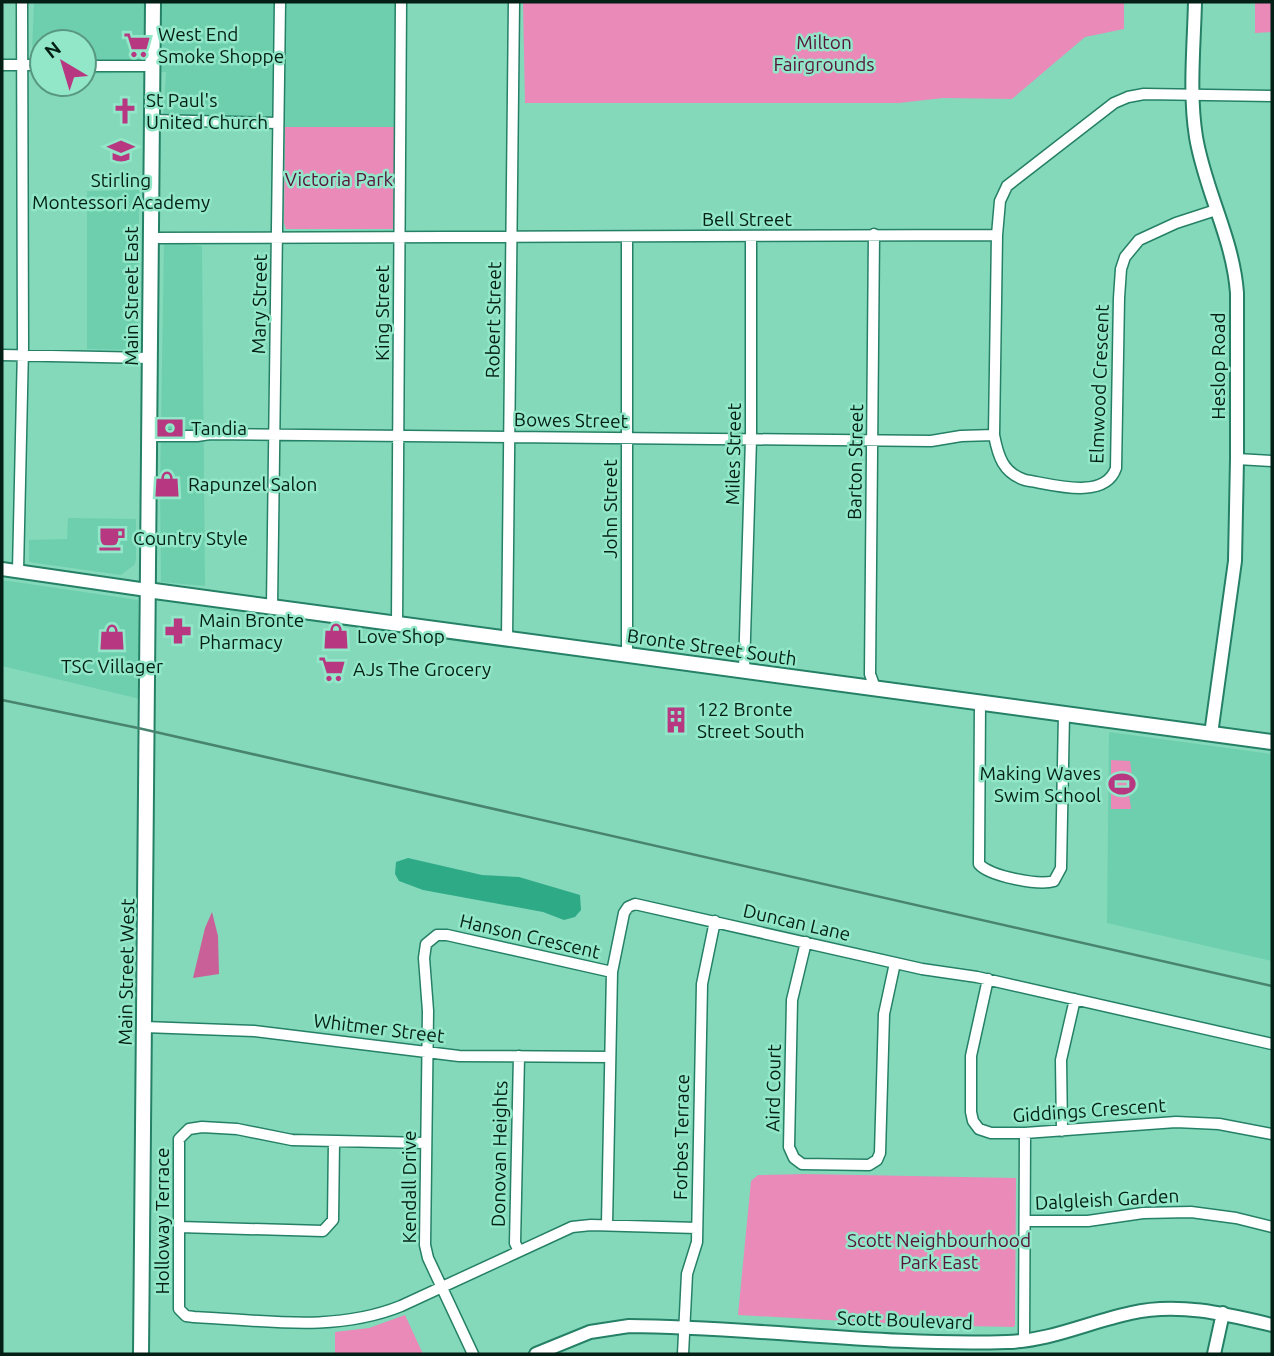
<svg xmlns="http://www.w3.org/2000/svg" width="1274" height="1356" font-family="Ubuntu,sans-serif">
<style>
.built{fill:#6ecfae}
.green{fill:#e98ab9}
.forest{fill:#ca6098}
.water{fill:#2faa87}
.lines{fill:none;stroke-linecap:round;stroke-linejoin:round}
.minor-casing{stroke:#258066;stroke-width:13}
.tertiary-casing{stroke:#258066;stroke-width:16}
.secondary-casing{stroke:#258066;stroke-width:18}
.minor{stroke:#fff;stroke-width:10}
.tertiary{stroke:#fff;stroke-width:12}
.secondary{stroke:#fff;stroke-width:14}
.rail{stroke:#498470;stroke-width:2.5}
.labels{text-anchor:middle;stroke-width:5;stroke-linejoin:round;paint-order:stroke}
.poi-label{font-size:19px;fill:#031f16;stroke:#91e7c8;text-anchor:start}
.park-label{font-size:19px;fill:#57143b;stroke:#91e7c8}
.street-label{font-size:19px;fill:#031f16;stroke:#91e7c8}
</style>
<rect width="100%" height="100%" fill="#84d9bb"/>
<path class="built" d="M34,2H404L395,127H285L163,122L166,72L84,74V42H42V74L31,75Z
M139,190V350L87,349V191Z
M164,242L202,246L205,586L161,582L160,486Z
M68,518L136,519V560L134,565L121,575L29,562V540L67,539Z
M2,580L138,600L140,699L2,666Z
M1109,732L1272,754V961L1107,923Z"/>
<path class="green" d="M523,2H1124V29L1085,37L1012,99L943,98L899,103H525Z
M1255,2H1272V32L1255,33Z
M285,127H395L393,229H286L284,223Z
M1111,760L1130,761L1132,776H1135L1133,793H1129L1131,809H1111Z
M806,1174L1016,1178L1015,1325L1014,1327L916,1325L738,1315L751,1181L758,1175Z
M405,1315L423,1354H335V1332L369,1328Z"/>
<path class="forest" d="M212,912L218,936L219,974L193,978L205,928Z"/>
<path class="water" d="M408,858L482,875L519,877L580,895L581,910L575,917L564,920L543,912L423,890L399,881L395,874L396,862Z"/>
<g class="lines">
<g class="minor-casing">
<path id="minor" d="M2,65H42
M84,66H152
M151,120L278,123
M1216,210L1176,223L1139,240L1125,257L1121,269L1119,298L1116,468C1105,501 1051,484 1025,480C1003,473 998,456 994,435L997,235L1000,201L1007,186L1114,103L1128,97L1144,94L1272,96
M874,234L870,674L875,688
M627,237V655
M151,238L997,235
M2,355L150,358
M149,436H197L210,434L931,441L961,436L994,435
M1237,459L1272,461
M18,571L23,348L22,2
M272,606L280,2
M397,624L401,2
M507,639L514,2
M744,670L751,439V237
M980,702L979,864C989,876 1039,886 1054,881L1061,868L1064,714
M806,942L792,1000L789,1147L794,1158L802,1164L869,1165L877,1160L880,1153L884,1014L895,963
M988,979L971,1056V1112L973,1121L979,1129L991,1133H1025L1176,1122L1219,1124L1272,1134
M144,1027L254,1031L459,1056L610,1057
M519,1056L515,1243L519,1251
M1062,1131L1061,1060L1075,999
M426,1143L292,1140L237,1129L202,1127L189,1129L179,1139V1309L186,1316L194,1317C263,1320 334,1333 401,1306L572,1227L591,1225L697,1228
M1026,1221H1088L1143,1213L1191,1212L1236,1218L1272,1227
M607,1225L612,972L624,913L628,907L635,904L922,969L977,977L1272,1044
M179,1227L323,1231L333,1220L334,1141
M1024,1341L1025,1133
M473,1354L428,1258L425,1245L428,1011L424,958L426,944L437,935H447L612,972
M683,1354L687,1274L697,1242L702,984L715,921"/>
</g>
<g class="tertiary-casing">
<path id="tertiary" d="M1195,2C1194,46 1189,93 1196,137C1205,191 1233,238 1237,293V459L1235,561L1211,734
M2,569L147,590
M536,1354L590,1332L629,1326C755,1327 881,1346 1007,1342C1050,1341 1089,1322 1131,1313C1178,1302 1226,1314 1272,1325
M1214,1354L1223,1313"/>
</g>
<g class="secondary-casing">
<path id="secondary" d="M147,590L1272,742
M141,1354L153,2"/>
</g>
<use href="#minor" class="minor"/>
<use href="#tertiary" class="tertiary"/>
<use href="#secondary" class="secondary"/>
<path class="rail" d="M2,700L138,728L1272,986"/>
</g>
<defs>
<g id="supermarket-bare" transform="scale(2.1)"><path d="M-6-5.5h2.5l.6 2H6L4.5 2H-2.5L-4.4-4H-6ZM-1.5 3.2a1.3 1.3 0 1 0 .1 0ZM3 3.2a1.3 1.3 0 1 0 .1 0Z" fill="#b83781" stroke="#91e7c8" stroke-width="2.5" paint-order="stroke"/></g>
<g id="church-bare" transform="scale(2.1)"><path d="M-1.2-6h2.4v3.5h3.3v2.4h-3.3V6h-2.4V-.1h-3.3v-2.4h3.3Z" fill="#b83781" stroke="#91e7c8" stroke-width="2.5" paint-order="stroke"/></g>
<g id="school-bare" transform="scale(2.1)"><path d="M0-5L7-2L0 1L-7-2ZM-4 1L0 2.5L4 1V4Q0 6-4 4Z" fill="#b83781" stroke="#91e7c8" stroke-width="2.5" paint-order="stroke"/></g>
<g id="bank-bare" transform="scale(2.1)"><path d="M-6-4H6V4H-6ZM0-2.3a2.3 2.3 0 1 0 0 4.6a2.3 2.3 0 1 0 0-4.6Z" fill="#b83781" stroke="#91e7c8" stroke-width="2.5" paint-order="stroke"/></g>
<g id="shop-bare" transform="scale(2.1)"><path d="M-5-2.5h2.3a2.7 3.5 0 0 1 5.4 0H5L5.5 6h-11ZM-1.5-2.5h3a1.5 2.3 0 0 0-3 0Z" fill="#b83781" stroke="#91e7c8" stroke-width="2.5" paint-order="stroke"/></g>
<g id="cafe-bare" transform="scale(2.1)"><path d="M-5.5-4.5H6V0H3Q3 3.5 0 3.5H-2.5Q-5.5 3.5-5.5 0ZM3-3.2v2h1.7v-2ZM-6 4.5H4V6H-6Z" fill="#b83781" stroke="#91e7c8" stroke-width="2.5" paint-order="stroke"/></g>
<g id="pharmacy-bare" transform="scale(2.1)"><path d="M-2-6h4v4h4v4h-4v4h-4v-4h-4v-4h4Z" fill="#b83781" stroke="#91e7c8" stroke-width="2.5" paint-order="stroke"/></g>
<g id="building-bare" transform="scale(2.1)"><path d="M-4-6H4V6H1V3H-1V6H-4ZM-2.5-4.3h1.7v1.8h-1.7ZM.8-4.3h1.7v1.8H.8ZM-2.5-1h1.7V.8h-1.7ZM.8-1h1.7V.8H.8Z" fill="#b83781" stroke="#91e7c8" stroke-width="2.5" paint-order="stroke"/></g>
<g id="stadium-bare" transform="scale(2.1)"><path d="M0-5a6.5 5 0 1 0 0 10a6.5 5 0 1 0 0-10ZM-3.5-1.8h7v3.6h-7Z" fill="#b83781" stroke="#91e7c8" stroke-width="2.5" paint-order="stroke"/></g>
</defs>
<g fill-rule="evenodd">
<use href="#supermarket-bare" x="137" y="45"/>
<use href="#church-bare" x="125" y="111"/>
<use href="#school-bare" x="121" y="151"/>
<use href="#bank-bare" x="170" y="428"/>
<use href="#shop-bare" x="167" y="484"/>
<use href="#cafe-bare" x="112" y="538"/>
<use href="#pharmacy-bare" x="178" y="631"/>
<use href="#shop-bare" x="336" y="636"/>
<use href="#shop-bare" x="112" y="637"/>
<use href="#supermarket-bare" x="332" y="669"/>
<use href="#building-bare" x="676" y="720"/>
<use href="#stadium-bare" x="1122" y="784"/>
</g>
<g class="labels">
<g class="poi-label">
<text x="158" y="41">West End<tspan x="158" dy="22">Smoke Shoppe</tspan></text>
<text x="146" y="107">St Paul's<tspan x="146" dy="22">United Church</tspan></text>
<text x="121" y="187" text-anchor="middle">Stirling<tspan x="121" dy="22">Montessori Academy</tspan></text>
<text x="191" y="435">Tandia</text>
<text x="188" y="491">Rapunzel Salon</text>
<text x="133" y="545">Country Style</text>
<text x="199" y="627">Main Bronte<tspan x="199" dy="22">Pharmacy</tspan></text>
<text x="357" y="643">Love Shop</text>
<text x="112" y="673" text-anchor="middle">TSC Villager</text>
<text x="353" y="676">AJs The Grocery</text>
<text x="697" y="716">122 Bronte<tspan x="697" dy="22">Street South</tspan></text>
<text x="1101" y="780" text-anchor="end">Making Waves<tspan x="1101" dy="22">Swim School</tspan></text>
</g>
<g class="park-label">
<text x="824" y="49">Milton<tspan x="824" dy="22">Fairgrounds</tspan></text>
<text x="339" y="186">Victoria Park</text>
<text x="939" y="1247">Scott Neighbourhood<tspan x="939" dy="22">Park East</tspan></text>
</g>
<g class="street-label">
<text x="747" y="226">Bell Street</text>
<text transform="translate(131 296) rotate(-90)" y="7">Main Street East</text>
<text transform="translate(259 304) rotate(-89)" y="7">Mary Street</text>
<text transform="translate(382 313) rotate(-90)" y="7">King Street</text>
<text transform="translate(493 320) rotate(-89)" y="7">Robert Street</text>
<text transform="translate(1218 366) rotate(-90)" y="7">Heslop Road</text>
<text transform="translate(1099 384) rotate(-88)" y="7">Elmwood Crescent</text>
<text transform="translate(571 420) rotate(1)" y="7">Bowes Street</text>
<text transform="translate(733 454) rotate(-89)" y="7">Miles Street</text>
<text transform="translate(855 462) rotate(-89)" y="7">Barton Street</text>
<text transform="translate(610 509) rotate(-90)" y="7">John Street</text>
<text transform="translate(712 647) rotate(8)" y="7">Bronte Street South</text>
<text transform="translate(797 922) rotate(13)" y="7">Duncan Lane</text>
<text transform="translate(530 936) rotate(13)" y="7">Hanson Crescent</text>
<text transform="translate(126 972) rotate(-89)" y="7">Main Street West</text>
<text transform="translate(379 1028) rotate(7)" y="7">Whitmer Street</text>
<text transform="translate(773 1088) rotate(-89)" y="7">Aird Court</text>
<text transform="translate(1089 1110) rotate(-4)" y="7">Giddings Crescent</text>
<text transform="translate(681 1137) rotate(-89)" y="7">Forbes Terrace</text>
<text transform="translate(499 1154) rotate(-89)" y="7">Donovan Heights</text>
<text transform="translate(409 1187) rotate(-90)" y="7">Kendall Drive</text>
<text transform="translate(1107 1199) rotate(-3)" y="7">Dalgleish Garden</text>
<text transform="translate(162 1221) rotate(-90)" y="7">Holloway Terrace</text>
<text transform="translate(905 1320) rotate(2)" y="7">Scott Boulevard</text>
</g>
</g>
<rect width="1274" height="1356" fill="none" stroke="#031f16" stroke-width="7"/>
<g transform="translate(63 63) rotate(322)"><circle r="33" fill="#91e7c8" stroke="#589781" stroke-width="2"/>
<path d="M0-5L12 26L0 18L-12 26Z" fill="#b83781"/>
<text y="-10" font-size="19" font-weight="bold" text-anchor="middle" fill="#031f16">N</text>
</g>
</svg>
